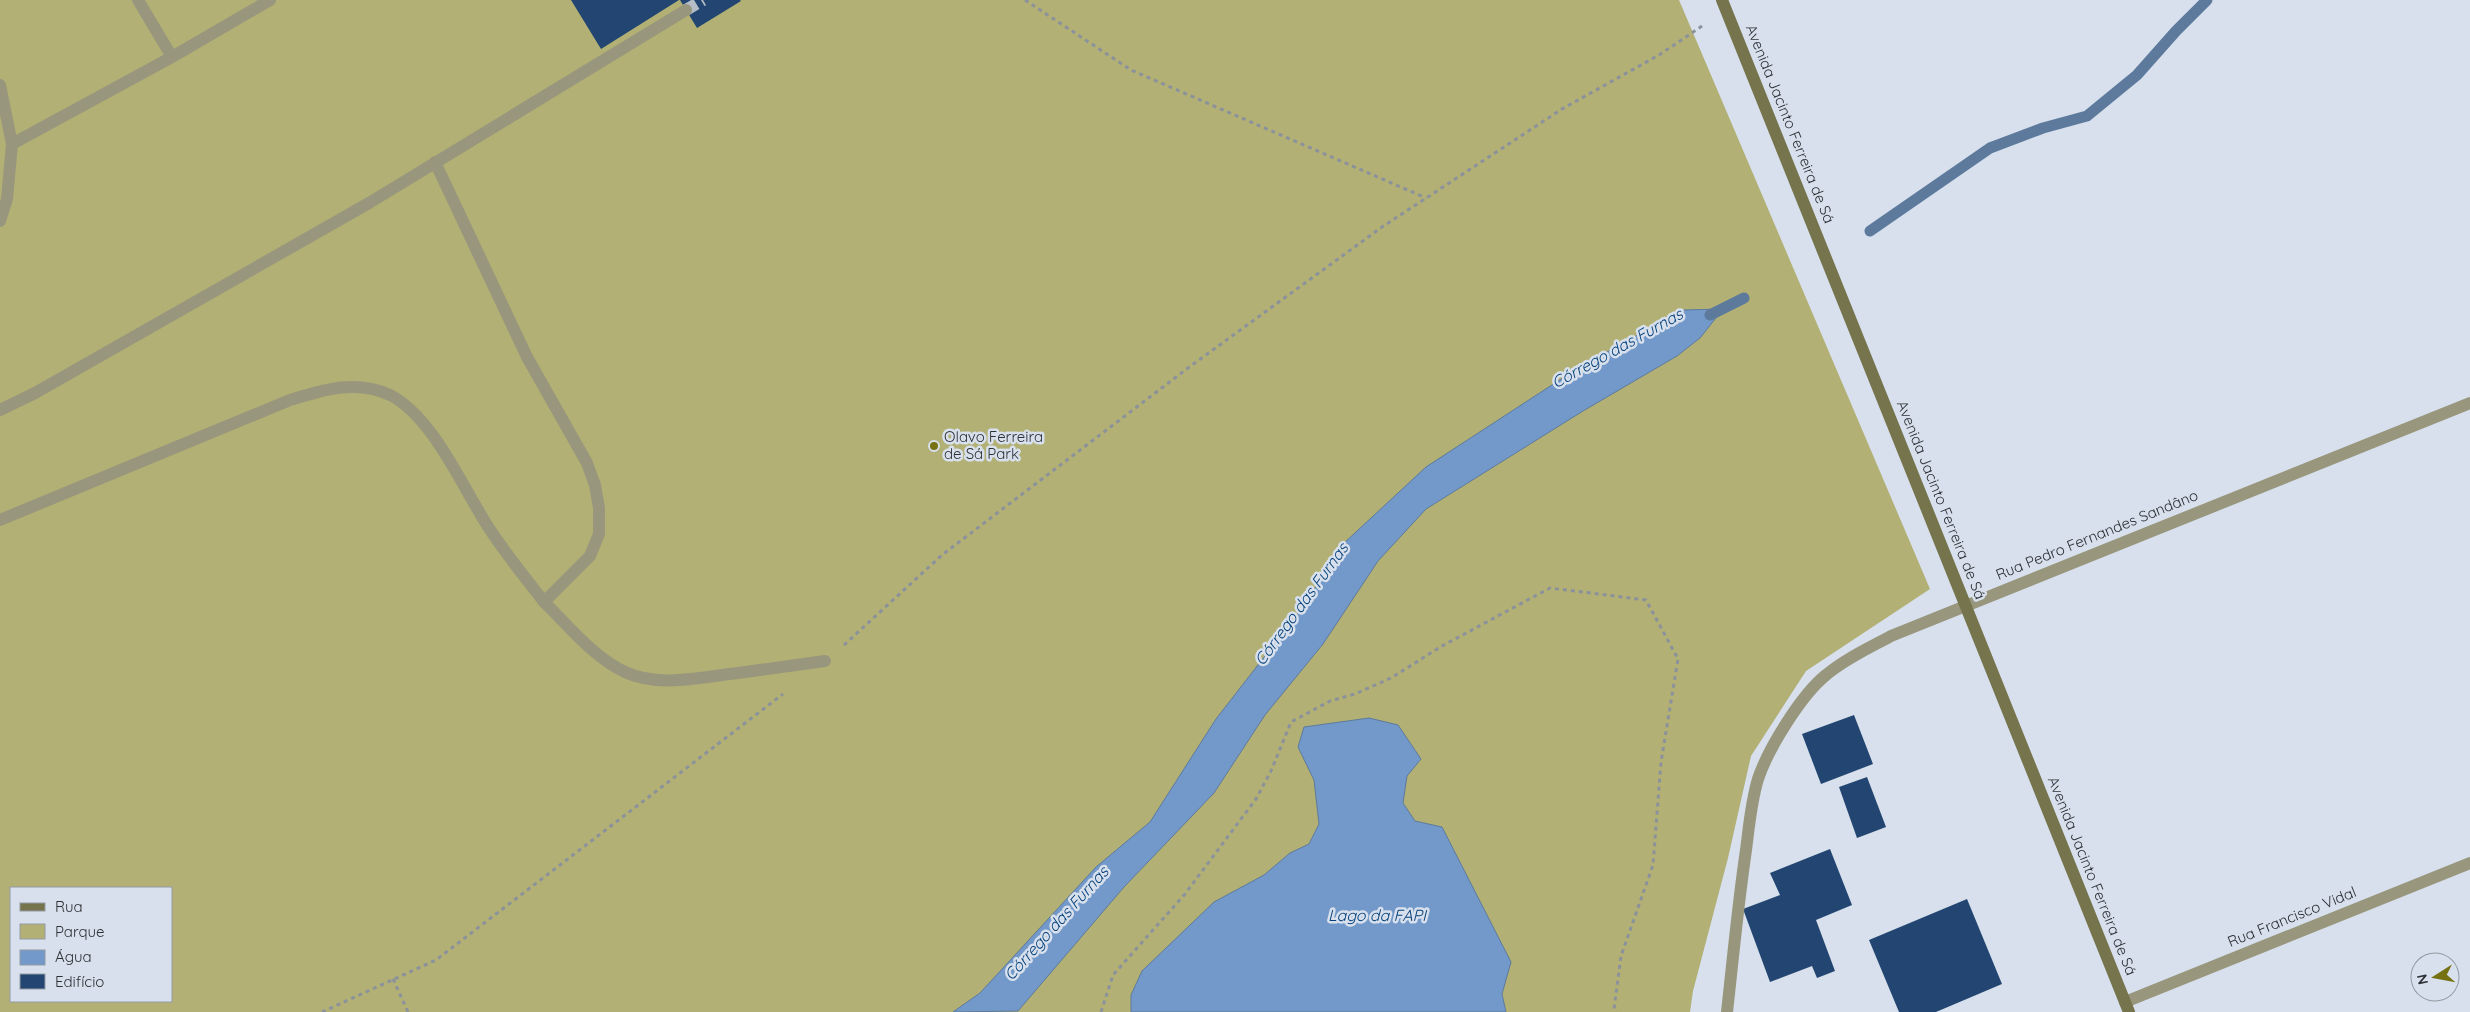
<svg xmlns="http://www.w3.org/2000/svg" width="2470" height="1012" font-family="Quicksand,sans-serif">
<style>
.green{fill:#b2b074;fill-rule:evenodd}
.water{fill:#7299c9;stroke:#5d7a9d}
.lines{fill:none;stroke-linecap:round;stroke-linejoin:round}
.stream{stroke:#5d7a9d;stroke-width:11}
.building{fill:#224671}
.street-tunnel{stroke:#b5bdc7;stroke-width:12;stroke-dasharray:12 6;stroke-linecap:butt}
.path{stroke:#8b929b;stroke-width:3;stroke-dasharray:4 4;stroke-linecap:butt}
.street{stroke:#98977d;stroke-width:12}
.secondary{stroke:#76744d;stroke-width:12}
.poi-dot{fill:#767113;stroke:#d7e0ec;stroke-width:2}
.labels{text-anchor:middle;stroke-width:5;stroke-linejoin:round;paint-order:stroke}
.street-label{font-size:15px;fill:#2d3035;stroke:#d7e0ec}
.poi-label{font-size:15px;fill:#2d3035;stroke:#d7e0ec;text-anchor:start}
.water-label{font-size:16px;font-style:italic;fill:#04407a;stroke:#d7e0ec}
</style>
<rect width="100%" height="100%" fill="#d7e0ec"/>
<path class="green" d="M0,0H1679L1930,589L1806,671L1751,756L1728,858L1693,991L1690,1012H0ZM11,888H171V1001H11Z"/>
<path class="water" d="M1723,309L1700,338L1677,356L1583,411L1426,509L1378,561L1323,644L1265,715L1214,793L1124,887L1018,1011L953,1012L980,993L1096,867L1150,822L1216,719L1303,607L1343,544L1426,467L1578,368L1663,321L1683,310Z
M1369,718L1398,725L1421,759L1407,776L1403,803L1415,821L1442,827L1511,962L1502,994L1506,1012H1131V995L1142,971L1214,902L1264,875L1290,853L1309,844L1319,824L1314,780L1298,747L1304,727Z"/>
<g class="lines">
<path class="stream" d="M1870,231L1990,148L2043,128L2087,116L2137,75L2176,31L2207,0
M1710,315L1744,298"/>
</g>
<path class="building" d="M571,0H679L601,49Z
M680,0H740L741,1L697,28Z
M1854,715L1873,764L1821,784L1802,734Z
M1867,777L1886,827L1857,838L1839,787Z
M1830,849L1852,905L1816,920L1835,971L1817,978L1812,966L1770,982L1743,909L1780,895L1770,873Z
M1967,899L2002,984L1936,1012H1899L1869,940Z"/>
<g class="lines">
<path class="street-tunnel" d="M686,10L703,0"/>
<path class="path" d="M1025,0L1131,70L1426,198
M844,645L942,555L1188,368L1382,227L1562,109L1659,55L1705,24
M393,979L408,1012
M322,1012L436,960L783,694
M1101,1012L1113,975L1185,894L1256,799L1271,771L1291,722L1330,701L1355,694L1391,678L1442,646L1550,588L1646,600L1678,659L1661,762L1653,865L1621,956L1614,1009L1616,1012"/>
<path class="street" d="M138,0L172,57
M0,85L12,144L7,199L0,221
M12,144L172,57L270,0
M435,162L527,357L587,463L595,485L599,508V534L590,556L544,602C569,626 593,657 625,672C659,688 702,677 738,673C767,669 796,665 825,661
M0,410L35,393L369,203L686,10
M0,520L290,400C323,390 356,379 390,395C432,416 462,486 487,525C504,552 525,577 544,602
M2125,1002L2470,863
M1727,1012C1733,958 1738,904 1746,850C1749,827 1751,802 1758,779C1768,749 1801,695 1826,675C1845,659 1869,648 1891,636L2470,403"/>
<path class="secondary" d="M1722,0L2129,1012"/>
</g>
<circle class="poi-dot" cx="934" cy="446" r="5"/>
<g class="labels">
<g class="street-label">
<text transform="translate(1790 124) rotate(68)" y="5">Avenida Jacinto Ferreira de Sá</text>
<text transform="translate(1941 500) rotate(68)" y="5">Avenida Jacinto Ferreira de Sá</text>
<text transform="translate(2097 535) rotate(-22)" y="5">Rua Pedro Fernandes Sandâno</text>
<text transform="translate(2092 876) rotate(68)" y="5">Avenida Jacinto Ferreira de Sá</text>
<text transform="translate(2292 917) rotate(-22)" y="5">Rua Francisco Vidal</text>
</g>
<g class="poi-label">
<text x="944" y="442">Olavo Ferreira<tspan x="944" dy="17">de Sá Park</tspan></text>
</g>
<g class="water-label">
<text transform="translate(1617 348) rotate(-29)" y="6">Córrego das Furnas</text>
<text transform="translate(1301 604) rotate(-54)" y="6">Córrego das Furnas</text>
<text x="1377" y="921">Lago da FAPI</text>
<text transform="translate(1056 923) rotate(-48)" y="6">Córrego das Furnas</text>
</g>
</g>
<rect x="10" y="887" width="162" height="115" fill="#d7e0ec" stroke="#939aa3"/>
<rect x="20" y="903" width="25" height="8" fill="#76744d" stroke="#939aa3"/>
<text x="55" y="912" font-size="15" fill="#2d3035">Rua</text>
<rect x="20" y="924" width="25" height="15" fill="#b2b074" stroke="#939aa3"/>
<text x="55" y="937" font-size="15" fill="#2d3035">Parque</text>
<rect x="20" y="950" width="25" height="15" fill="#7299c9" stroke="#939aa3"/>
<text x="55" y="962" font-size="15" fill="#2d3035">Água</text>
<rect x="20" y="974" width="25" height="15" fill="#224671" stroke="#939aa3"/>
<text x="55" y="987" font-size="15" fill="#2d3035">Edifício</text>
<g transform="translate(2435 977) rotate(259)"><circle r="24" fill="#d7e0ec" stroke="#939aa3"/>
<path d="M0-4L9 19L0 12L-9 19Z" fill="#767113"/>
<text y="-8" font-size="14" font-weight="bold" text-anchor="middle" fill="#2d3035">N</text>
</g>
</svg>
